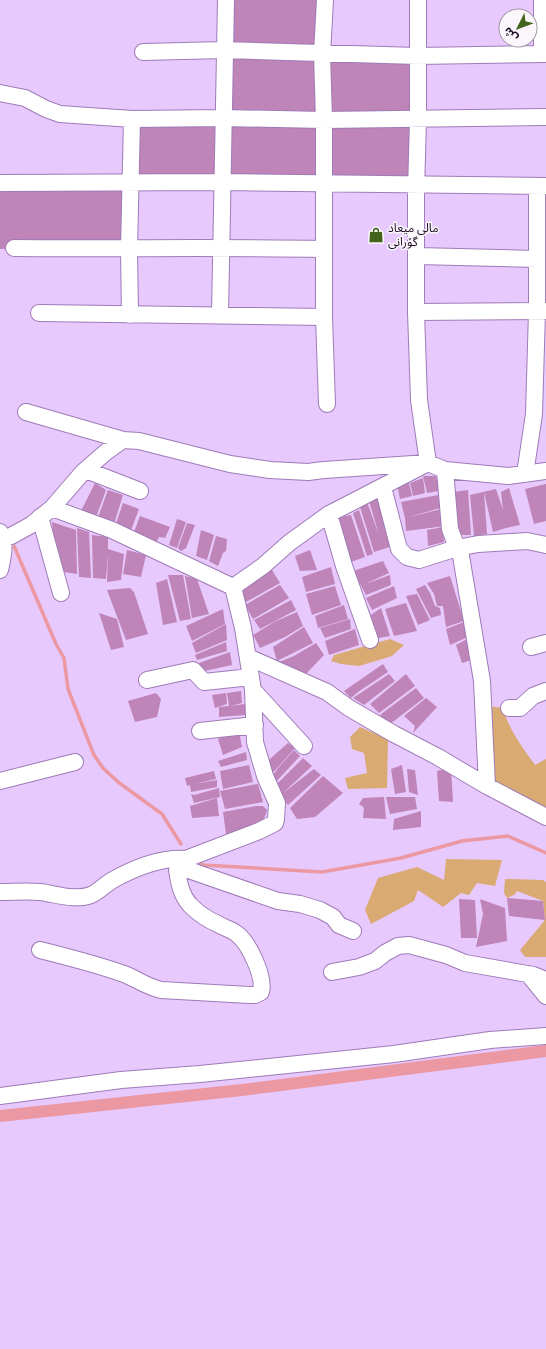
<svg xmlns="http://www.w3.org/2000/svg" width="546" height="1349" font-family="'Exo 2','Noto Sans Arabic',sans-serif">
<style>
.green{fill:#d9aa72}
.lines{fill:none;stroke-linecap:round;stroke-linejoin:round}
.stream{stroke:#eb98a3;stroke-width:3.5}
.canal{stroke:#eb98a3;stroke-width:12}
.building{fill:#bf84b8}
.minor-casing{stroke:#9f7bb7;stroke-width:18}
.minor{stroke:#fff;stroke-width:16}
.labels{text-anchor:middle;stroke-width:3;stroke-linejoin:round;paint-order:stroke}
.poi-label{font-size:12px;fill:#1b0d23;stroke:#faf6fc;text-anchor:start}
</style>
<rect width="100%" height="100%" fill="#e7c9fd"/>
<path class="green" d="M390,639L404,645L392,656L359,666L341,664L331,661L334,655Z
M487,706L503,708C509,730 522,747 535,765L546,759V817L490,787Z
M360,727L388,739L387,788L348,789L345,778L367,773L364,753L352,749L350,737Z
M446,859L502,860L495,886L477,883L469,895L461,893L443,907L418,890L414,901L371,924L365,910L378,878L417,867L444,880Z
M505,879L543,880L546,882V957H525L520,950L545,920L543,901L517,891L514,895L507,898L504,893Z"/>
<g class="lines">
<path class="stream" d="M14,546L56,644L64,658L68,689L94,755L103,768L118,782L162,814L181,844
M196,862L204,865L322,872L401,858L462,841L508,836L546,853"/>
<path class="canal" d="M0,1116L242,1090L546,1051"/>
</g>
<path class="building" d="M226,0H325L322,54L417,56L410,185L130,182L132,119L223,118Z
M130,182L129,249H0V183Z
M423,476H436L439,491L427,493Z
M423,478L425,493L413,496L410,483Z
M95,483L106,490L95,520L80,513Z
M409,483L412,496L400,499L397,484Z
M546,484V521L534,524L525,489Z
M509,488L520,525L506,528L493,532L484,492L487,534L474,536L470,495L496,489L503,510L501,492Z
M108,490L123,495L113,527L97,520Z
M468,490L471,535H459L453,492Z
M382,495L396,545L374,552L359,504L367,502L379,535L369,501Z
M438,495L440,508L406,518L441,509L445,526L406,531L405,518L401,502Z
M123,503L139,509L130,533L115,526Z
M359,510L373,554L367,556L353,513Z
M351,515L365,557L351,562L334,518Z
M140,516L170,527L165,538L159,537L155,546L132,537Z
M177,519L186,522L177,548L169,545Z
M52,522L76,530L77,574L57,571Z
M187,523L195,525L186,548L181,551L178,548Z
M443,527L444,542L428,546L427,530Z
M77,528L89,532L91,578L79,577Z
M201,530L214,535L207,560L196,556Z
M92,535L108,537V549L124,554L121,580L107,582L108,553L106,579L93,578Z
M216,536L227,539L226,551L223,553L218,566L209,561Z
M127,550L146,555L141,577L123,574Z
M310,550L317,570L300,571L295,556Z
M383,561L389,573L365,584L390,575L391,585L366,595L353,571Z
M331,567L335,584L306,592L302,577Z
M272,570L280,583L246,602L238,588Z
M168,575H183L191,619L180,621Z
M185,576L197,579L209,614L192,618Z
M450,576L464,621L446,627L443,606H437L434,594L427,583Z
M167,579L177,622L163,625L156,583Z
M280,585L289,598L253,619L245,605Z
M425,585L430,593L435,606L440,608L441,615L431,618L416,589Z
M335,586L341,605L312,615L306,594Z
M394,586L397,598L372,610L366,598Z
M130,588L134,592L148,634L126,640L107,590Z
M417,594L430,620L418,625L406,596Z
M291,600L296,610L260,629L254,620Z
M406,603L417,631L394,636L385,609Z
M344,605L348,619L318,628L315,616Z
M381,608L390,636L373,639L368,617Z
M223,609L225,624L192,641L186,626Z
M297,612L303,626L285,637L260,648L253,635L274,622Z
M99,613L117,619L124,647L111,650Z
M350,619L351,629L325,638L320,628Z
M464,622L468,637L450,645L446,629Z
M226,624L227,640L196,653L192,643Z
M304,627L313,643L277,661L273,647Z
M355,629L359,645L329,655L325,641Z
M469,638L474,659L462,663L456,645Z
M226,642L227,651L197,660L195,655Z
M316,643L324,655L305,675L279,662L294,656Z
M230,652L232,665L200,672L199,663Z
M383,664L388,672L358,692L351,698L344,691Z
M389,674L395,681L364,705L353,698Z
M406,674L415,686L379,713L370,704Z
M416,688L424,698L390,724L380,715Z
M241,691L242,703L230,706L245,704V715L219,717V707L229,706L227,693Z
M156,693L161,699L157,717L135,722L128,701Z
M226,693L227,704L215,708L212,695Z
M426,698L437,707L413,733L415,726L404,716Z
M239,730L242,747L223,755L218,739Z
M288,743L295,748L270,776L263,765Z
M294,750L300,756L274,784L271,778L278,768Z
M246,752L247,760L221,767L218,761Z
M303,758L312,766L283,793L314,769L321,775L288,805L280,796L274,787Z
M249,765L253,782L223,789L220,771Z
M402,765L406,792L395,794L391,769Z
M451,768L453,802L439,801L437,771Z
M407,769L415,770L418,795L409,792Z
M214,771L216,779L195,784L217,780V787L191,792L190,785L187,786L185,778Z
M323,776L343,793L315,817L297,819L290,808Z
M258,784L263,802L225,809L220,791Z
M219,788L220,797L194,803L191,794L194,795Z
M384,797L386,819L363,818L364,808L359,804L363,798Z
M386,797H415L417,809L390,814Z
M217,798L219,816L192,818L190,806Z
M256,806H263L267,810L266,814L260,826L226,834L223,812Z
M421,811V827L393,830L394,819Z
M507,898L543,901L545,920L509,916Z
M459,899L475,900L477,938H461Z
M480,899L505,908L507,941L476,947L483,914Z"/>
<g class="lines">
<g class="minor-casing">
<path id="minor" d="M325,0L322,54L324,120V317L327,404
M418,0V119L416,192V312L419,400L428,463
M542,0V54
M143,52L225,50L417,56L546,54
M0,93L25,98L46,109L60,114L132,119L223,118L324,120L546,117
M0,183L223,182L546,186
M14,248C118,249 221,247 324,249
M417,256L537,259
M416,312L546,311
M39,313L324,317
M130,315L129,249L132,119
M220,315L226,0
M26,412L123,440
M86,470L140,491
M445,470L450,529L457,548L478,544L527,541L546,545
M525,474L534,414L537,311V186
M383,487L399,549L407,557L419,560L457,548L461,556L482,681L487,786
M52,508L112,530L233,587
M329,514L344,566L370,640
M40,517L61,593
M0,532C6,544 3,557 0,570
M0,540L11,536L31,525L52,508L83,472L106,452L123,440L139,441L230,464L270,470L308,472L324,470L428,463L445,470L508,476L546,471
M531,647L546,643
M248,657L327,692L349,708L394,734L438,757L487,786L546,817
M147,680L193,670L204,682L251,677
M253,690L304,746
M509,708H520L533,696L546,691
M200,731L255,725
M0,781L75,762
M180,867L278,901L300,904L320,910L333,917L339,925L353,931
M0,892C13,892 27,891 40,892C56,894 75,901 91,895C98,892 105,885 111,881C134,868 160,857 186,859
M40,950C68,957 96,964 124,974C137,979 147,987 161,990L249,995H255L261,992C265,977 249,943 237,934C231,929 224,928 218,924C208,920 197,912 190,905C181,895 179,883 177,870L186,859L259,831L275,823L276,819L277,803L265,776L255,742L253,690L243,628L233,587L263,566L289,543L329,514L428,463
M332,972L359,967L375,961L385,953L398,946L409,945L446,955L465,963L533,975L546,980
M528,974L546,996
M0,1096L121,1080L200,1074L394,1054L490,1040L546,1036"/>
</g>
<use href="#minor" class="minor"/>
</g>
<defs>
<g id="shop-bare" transform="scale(1.2)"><path d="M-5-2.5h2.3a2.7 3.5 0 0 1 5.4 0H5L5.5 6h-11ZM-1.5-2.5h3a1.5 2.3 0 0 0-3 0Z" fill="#43651b" stroke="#faf6fc" stroke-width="2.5" paint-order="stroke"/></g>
</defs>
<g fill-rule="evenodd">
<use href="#shop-bare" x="376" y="235"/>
</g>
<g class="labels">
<g class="poi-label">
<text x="388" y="232">مالی میعاد<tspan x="388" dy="14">گۆرانی</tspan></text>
</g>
</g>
<g transform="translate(518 28) rotate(228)"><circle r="19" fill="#faf6fc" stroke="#a199a5"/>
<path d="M0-3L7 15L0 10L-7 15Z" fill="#43651b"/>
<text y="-6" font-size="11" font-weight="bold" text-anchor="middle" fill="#1b0d23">ش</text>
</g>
</svg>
